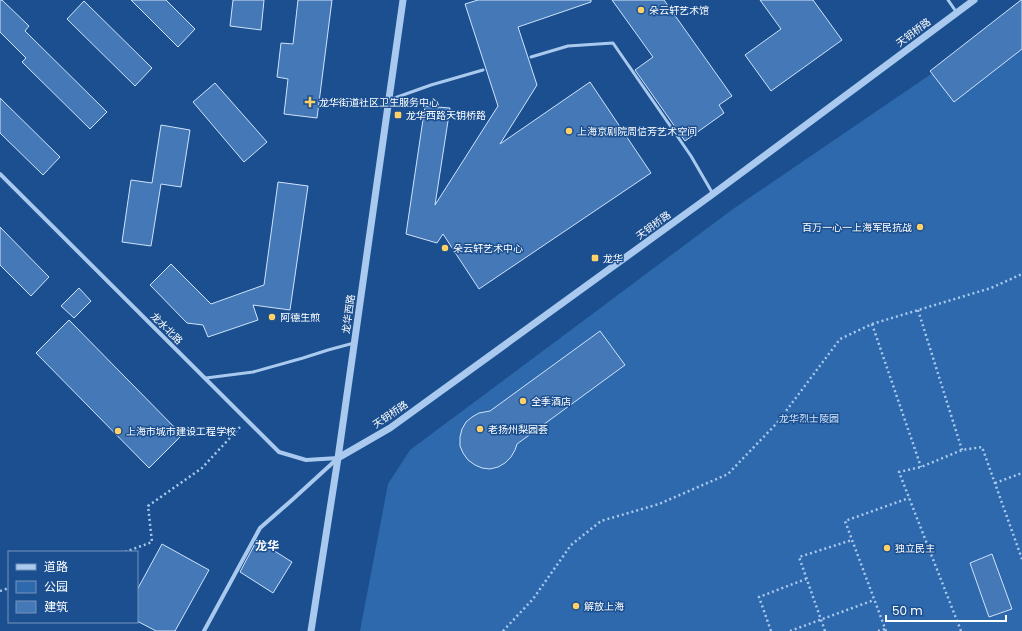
<svg xmlns="http://www.w3.org/2000/svg" width="1022" height="631" font-family="Poppins,'Noto Sans SC',sans-serif">
<style>
.green{fill:#2e69ad}
.building{fill:#4478b7;stroke:#cfe3fa}
.lines{fill:none;stroke-linecap:round;stroke-linejoin:round}
.path{stroke:#a9c9ee;stroke-width:2.5;stroke-dasharray:2 3;stroke-linecap:butt}
.service{stroke:#a9c9ee;stroke-width:3}
.minor{stroke:#a9c9ee;stroke-width:4}
.tertiary{stroke:#a9c9ee;stroke-width:7}
.poi-dot{fill:#ffd166;stroke:#1b4f8f;stroke-width:1.5}
.labels{text-anchor:middle;stroke-width:3;stroke-linejoin:round;paint-order:stroke}
.poi-label{font-size:10px;fill:#fff;stroke:#1b4f8f;text-anchor:start}
.street-label{font-size:10px;fill:#fff;stroke:#1b4f8f}
.park-label{font-size:10px;fill:#cfe3fa;stroke:#1b4f8f}
.quarter-label{font-size:12px;font-weight:bold;fill:#fff;stroke:#1b4f8f}
</style>
<rect width="100%" height="100%" fill="#1b4f8f"/>
<path class="green" d="M1022,12V631H360L388,484L410,450L733,209Z"/>
<path class="building" d="M0,0H2L29,26L25,31L107,112L90,129L22,62L26,58L0,32Z
M131,0H166L195,29L178,47Z
M233,0H264L261,30L230,26Z
M298,0H332L317,118L284,114L288,79L277,77L281,43L293,44Z
M478,0H591V2L518,27L537,85L500,144L590,82L651,173L479,289L443,234L437,243L406,234L425,106L450,108L435,205L498,106L465,4Z
M612,0H664L732,96L719,105L724,113L685,141L635,70L653,57Z
M760,0H813L842,40L771,91L745,55L781,29Z
M1021,0H1022V49L954,102L930,71Z
M84,1L152,68L135,86L67,19Z
M215,83L267,142L244,162L193,102Z
M0,98L60,157L43,175L0,133Z
M161,125L190,130L181,187L161,184L151,246L122,242L131,180L152,183Z
M278,182L308,186L290,310L253,305L258,320L208,337L203,325L187,323L150,285L171,264L211,304L264,285Z
M0,227L49,277L31,296L0,265Z
M79,288L91,301L74,318L61,306Z
M69,320L182,435L149,468L36,353Z
M600,331L625,365L517,444L515,450L511,457L505,463L498,467L490,469L482,468L475,465L468,460L463,453L460,446V437L462,429L466,422L472,417L479,413L490,411Z
M257,540L292,562L273,593L240,572Z
M162,544L209,570L175,631H156L137,621V590Z
M992,554L1012,609L989,617L970,563Z"/>
<g class="lines">
<path class="path" d="M918,310L962,450
M872,324L921,467
M995,483L1022,473
M125,552L152,542L148,506L202,468L240,427
M0,591L9,588
M503,631L533,599L571,545L601,521L659,504L728,474L777,423L840,339L872,324L991,288L1022,274
M771,631L759,597L806,579
M790,631L874,600
M825,631L799,557L852,540
M878,631L885,629
M886,631L845,521L909,498
M961,631L899,472L921,467L962,450L982,447L1022,559"/>
<path class="service" d="M948,0L957,13
M531,57L568,46L613,43L691,156L713,194
M389,100L431,85L483,70
M206,378L253,372L303,358L328,350L354,343"/>
<path class="minor" d="M0,174L279,452L306,460L338,458
M204,631L260,528L292,500L338,458"/>
<path class="tertiary" d="M338,458L390,428L713,194L974,0
M311,631L338,458L403,0"/>
</g>
<g class="poi-dot">
<circle cx="641" cy="10" r="4"/>
<path d="M308 96h4v4h4v4h-4v4h-4v-4h-4v-4h4z"/>
<rect x="394" y="111" width="8" height="8" rx="2"/>
<circle cx="569" cy="131" r="4"/>
<circle cx="920" cy="227" r="4"/>
<circle cx="445" cy="248" r="4"/>
<rect x="591" y="254" width="8" height="8" rx="2"/>
<circle cx="272" cy="317" r="4"/>
<circle cx="523" cy="401" r="4"/>
<circle cx="480" cy="429" r="4"/>
<circle cx="118" cy="431" r="4"/>
<circle cx="887" cy="548" r="4"/>
<circle cx="576" cy="606" r="4"/>
</g>
<g class="labels">
<g class="poi-label">
<text x="649" y="14">朵云轩艺术馆</text>
<text x="319" y="106">龙华街道社区卫生服务中心</text>
<text x="406" y="119">龙华西路天钥桥路</text>
<text x="577" y="135">上海京剧院周信芳艺术空间</text>
<text x="912" y="231" text-anchor="end">百万一心一上海军民抗战</text>
<text x="453" y="252">朵云轩艺术中心</text>
<text x="603" y="262">龙华</text>
<text x="280" y="321">阿德生煎</text>
<text x="531" y="405">全季酒店</text>
<text x="488" y="433">老扬州梨园荟</text>
<text x="126" y="435">上海市城市建设工程学校</text>
<text x="895" y="552">独立民主</text>
<text x="584" y="610">解放上海</text>
</g>
<g class="street-label">
<text transform="translate(913 32) rotate(-37)" y="4">天钥桥路</text>
<text transform="translate(653 225) rotate(-36)" y="4">天钥桥路</text>
<text transform="translate(348 314) rotate(-82)" y="4">龙华西路</text>
<text transform="translate(167 328) rotate(45)" y="4">龙水北路</text>
<text transform="translate(390 414) rotate(-34)" y="4">天钥桥路</text>
</g>
<g class="park-label">
<text x="809" y="422">龙华烈士陵园</text>
</g>
<g class="quarter-label">
<text x="267" y="550">龙华</text>
</g>
</g>
<rect x="8" y="551" width="130" height="72" fill="#1b4f8f" stroke="#7695bc"/>
<rect x="16" y="564" width="20" height="6" fill="#a9c9ee" stroke="#7695bc"/>
<text x="44" y="571" font-size="12" fill="#ffffff">道路</text>
<rect x="16" y="581" width="20" height="12" fill="#2e69ad" stroke="#7695bc"/>
<text x="44" y="591" font-size="12" fill="#ffffff">公园</text>
<rect x="16" y="601" width="20" height="12" fill="#4478b7" stroke="#7695bc"/>
<text x="44" y="611" font-size="12" fill="#ffffff">建筑</text>
<path d="M886 615v6h120v-6" fill="none" stroke="#ffffff" stroke-width="2"/>
<text x="892" y="615" font-size="12" fill="#ffffff" stroke="#1b4f8f" stroke-width="3" paint-order="stroke">50 m</text>
</svg>
